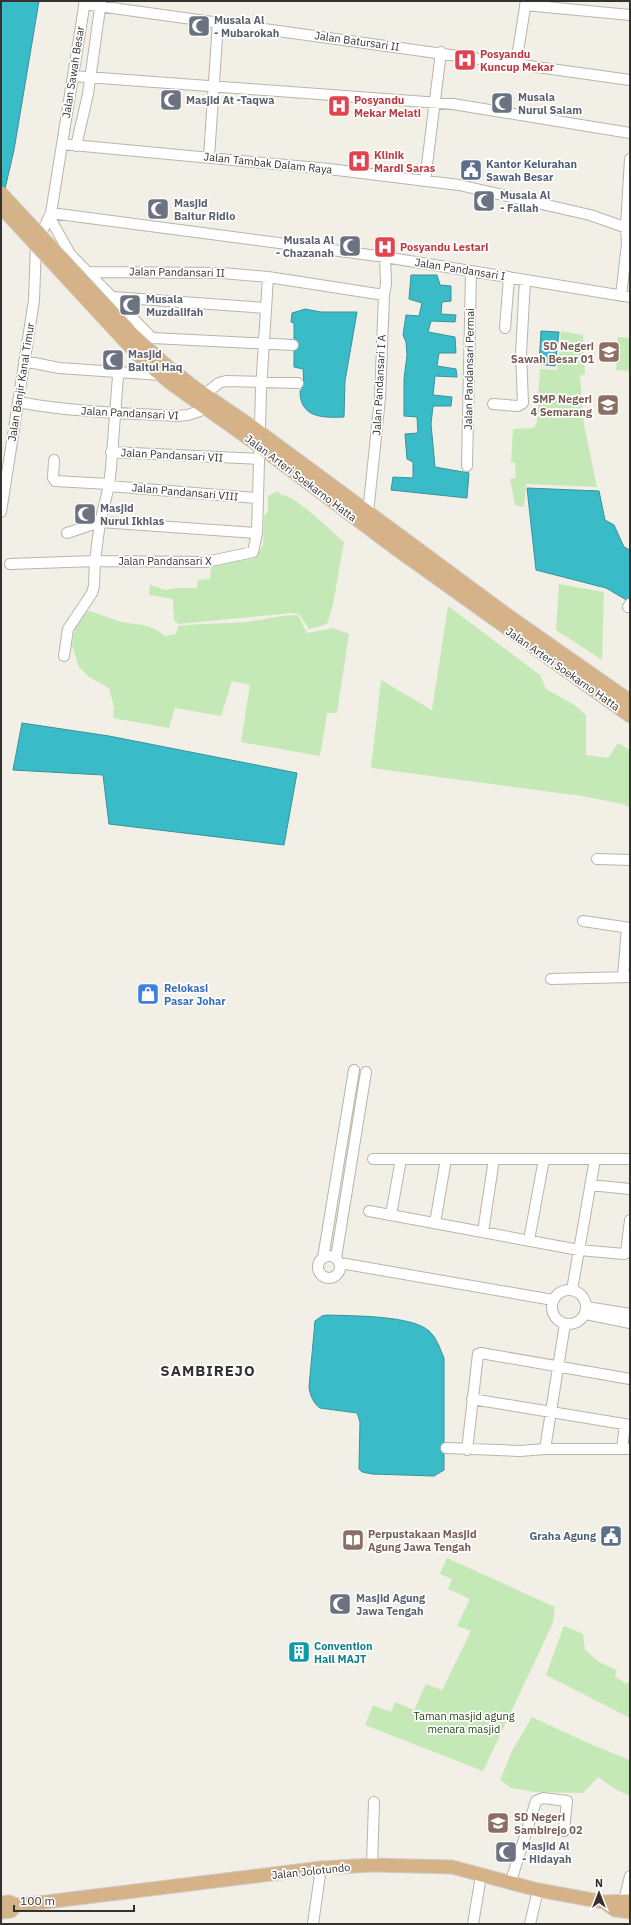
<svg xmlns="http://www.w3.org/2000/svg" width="631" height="1925" font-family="'IBM Plex Sans',sans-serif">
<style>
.green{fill:#c4e9b7}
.water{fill:#3abcc8;stroke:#38939a}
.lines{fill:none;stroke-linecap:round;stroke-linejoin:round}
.minor-casing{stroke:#b7b5ac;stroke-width:12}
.major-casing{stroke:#cececd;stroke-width:15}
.minor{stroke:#fff;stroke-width:10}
.major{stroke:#d6b288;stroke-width:13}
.major-bridge-casing{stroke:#cececd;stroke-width:15;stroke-linecap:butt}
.major-bridge{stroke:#d6b288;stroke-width:13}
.labels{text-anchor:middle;stroke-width:3.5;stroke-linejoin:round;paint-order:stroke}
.worship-label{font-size:11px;font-weight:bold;fill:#5b616d;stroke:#fff;text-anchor:start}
.street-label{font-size:11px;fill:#33322e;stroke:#fff}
.health-label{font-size:11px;font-weight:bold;fill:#be3a42;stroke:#fff;text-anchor:start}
.service-label{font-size:11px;font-weight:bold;fill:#4e5e75;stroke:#fff;text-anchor:start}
.education-label{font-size:11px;font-weight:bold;fill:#785e54;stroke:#fff;text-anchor:end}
.shop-label{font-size:11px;font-weight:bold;fill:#366cbe;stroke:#fff;text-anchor:start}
.culture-label{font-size:11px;font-weight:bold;fill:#0d838f;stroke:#fff;text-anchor:start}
.park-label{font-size:11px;fill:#204111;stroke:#fff}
.district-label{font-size:15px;font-weight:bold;letter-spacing:1px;fill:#33322e;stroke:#fff}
</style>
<rect width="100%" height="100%" fill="#f2efe6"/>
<path class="green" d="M561,331L583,335L585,374L580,376L584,425L597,487L526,484L524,507L515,505L510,479L516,478L515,463L511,462L513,429L534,428L537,422L540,369L557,370Z
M618,337L630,338V371L616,370Z
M278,491L281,495C294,494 332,532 344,542L333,605L327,624L309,629L299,614L292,613L178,624L174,620L173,599L149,595L150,585L165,590L177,588H197L198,580L210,579L211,566L255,558L263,545L264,516L268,511V496Z
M559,584L604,592L602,660L556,630Z
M448,606L540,675L546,689L576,706L586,715V755L608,758L618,743L630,750V808L623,804L582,796L371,768L381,680L432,710Z
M88,611C98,613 106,617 115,620C136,627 145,620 165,636L176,634L178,626C200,623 223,624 246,622C263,620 280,615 298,615L307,633L333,628L349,634L337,713H327L320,756L241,742L250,685L232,681L221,716L175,708L169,728L113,718L114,707L109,688L89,677L79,667L72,645L76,624Z
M447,1558L555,1607L553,1622L538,1655L483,1771L365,1725L373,1705L391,1712L395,1702L414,1710L426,1684L442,1690L471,1631L457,1626L470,1599L448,1589L452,1579L440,1574Z
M564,1626L583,1634L585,1650L599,1662L617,1670L615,1676L626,1684L630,1681V1718L546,1675Z
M532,1717L590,1744L630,1760V1796L615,1789L598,1777L583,1793L535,1792L511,1788L500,1780L512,1751Z"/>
<path class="water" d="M1,1H39L14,150L1,206Z
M411,275H437L440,285L451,286V301L442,302L441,314L456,315L455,322L431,321L428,332L455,337L456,353H439L437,366L456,369L457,377L435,376L433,395L452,397L451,406H433L431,424L435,467L469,473L467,498L391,490L393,477L413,478V462L407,459L405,434L418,433L417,417L404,416V379L407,355L406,342L403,335L406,315L419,316L422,303L409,299Z
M305,309L321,312H357L345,381L344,417C323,418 300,418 300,391L304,386L303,369L294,367V323L291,322L292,313Z
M541,331L559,332L555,366L539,364Z
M527,488L599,491L605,520L614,525L624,547L630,550V602L606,588L536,570Z
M22,723L109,736L297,773L284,845L109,824L103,775L13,770Z
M327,1315C350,1316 412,1315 429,1331C437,1338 440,1349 444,1358V1470L434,1476L372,1474L362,1472L359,1469L360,1422L357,1413L320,1408C313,1403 310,1395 309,1387L315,1321L322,1316Z"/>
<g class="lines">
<g class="minor-casing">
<path id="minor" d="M84,4L630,80
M525,5L630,15
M516,64L526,1
M73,76L453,104L630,133
M62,144L329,169L459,185L590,215L630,229
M76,146L88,94L101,1
M209,157L218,22
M425,181L441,52
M51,213L385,257L630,297
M50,218L70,254L152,338L293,345
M86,272L222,273L268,277L384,295
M621,296L627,244L626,226L630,159
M112,297L266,308
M505,328L509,277
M24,361L59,368L161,375
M205,394L219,383L226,381L298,383
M18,402C71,412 124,413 177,416L188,415L208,408
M493,404L518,406L523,403L521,354L525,280
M111,452L259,459
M54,460L53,478L55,481L109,484
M467,466L471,271
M109,486L257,498
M1,512L34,300L36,244L51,213L85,1
M368,513L380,398L384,295L386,284L385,257
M67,533L100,522L257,533
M10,564L95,561L206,562L253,552L257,533L261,390L268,277
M628,607L630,604
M64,656L68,629L92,593L94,586L95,561L100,522L109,486L111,468L118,376L116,373
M597,859L630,860
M583,921L630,928
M623,977L627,928
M551,979L630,977
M373,1159H630
M590,1185L630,1189
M369,1211L579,1250L624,1254L626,1253L630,1220
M391,1215L401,1159
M435,1223L446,1159
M483,1232L494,1159
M529,1240L544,1159
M318 1267a11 11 0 1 1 22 0a11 11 0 1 1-22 0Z
M323,1258L354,1070
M336,1258L366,1072
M340,1263L553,1300
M552 1307a17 17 0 1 1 34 0a17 17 0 1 1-34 0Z
M572,1290L595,1159
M587,1307L630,1314
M586,1314L630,1323
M565,1324L545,1449H630
M472,1399L630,1425
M446,1448L520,1451L545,1449
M622,1449L625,1424
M467,1450L478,1354L481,1353L630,1379
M372,1865L374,1802
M510,1884L536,1801L543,1798L567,1801L564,1831
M624,1901L630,1876
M313,1924L321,1868
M473,1924L481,1876
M530,1924L538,1890"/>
</g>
<g class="major-casing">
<path id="major" d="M129,331L168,367L195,388L254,428L510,617L630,701
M123,339L143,360L173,385L259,446L399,551L630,716
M604,1902L615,1910L630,1912
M1,1903L9,1902L16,1905L46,1902L321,1868L372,1865L452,1867L538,1890L604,1902L630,1901
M1,1912L11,1911L16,1905"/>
</g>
<use href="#minor" class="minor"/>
<use href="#major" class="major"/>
<g class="major-bridge-casing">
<path id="major-bridge" d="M1,193L129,331
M1,207L123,339"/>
</g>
<use href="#major-bridge" class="major-bridge"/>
</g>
<defs>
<g id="mosque-square" transform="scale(1.15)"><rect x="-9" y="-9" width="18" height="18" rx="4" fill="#6b7280" stroke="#fff"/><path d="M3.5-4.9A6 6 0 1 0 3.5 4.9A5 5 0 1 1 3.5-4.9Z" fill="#fff"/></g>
<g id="hospital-square" transform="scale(1.15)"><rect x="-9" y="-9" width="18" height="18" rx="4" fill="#e0444e" stroke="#fff"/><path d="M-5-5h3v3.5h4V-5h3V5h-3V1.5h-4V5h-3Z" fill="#fff"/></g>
<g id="civic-square" transform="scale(1.15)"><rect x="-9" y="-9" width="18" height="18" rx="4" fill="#5c6f8a" stroke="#fff"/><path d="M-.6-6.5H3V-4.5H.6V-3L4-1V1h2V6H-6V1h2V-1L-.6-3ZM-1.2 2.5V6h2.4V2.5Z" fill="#fff"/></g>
<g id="school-square" transform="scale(1.15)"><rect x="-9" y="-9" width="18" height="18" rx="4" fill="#8d6e63" stroke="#fff"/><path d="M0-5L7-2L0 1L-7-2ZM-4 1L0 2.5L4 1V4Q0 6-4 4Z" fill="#fff"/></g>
<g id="shop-square" transform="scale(1.15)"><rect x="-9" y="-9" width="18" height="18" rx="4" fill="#3f7fe0" stroke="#fff"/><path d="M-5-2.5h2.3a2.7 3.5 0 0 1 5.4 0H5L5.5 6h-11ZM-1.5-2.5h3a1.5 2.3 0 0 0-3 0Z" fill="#fff"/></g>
<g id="library-square" transform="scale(1.15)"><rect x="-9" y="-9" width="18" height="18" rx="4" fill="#8d6e63" stroke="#fff"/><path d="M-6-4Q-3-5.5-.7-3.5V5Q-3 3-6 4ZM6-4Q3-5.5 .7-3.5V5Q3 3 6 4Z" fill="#fff"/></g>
<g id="building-square" transform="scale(1.15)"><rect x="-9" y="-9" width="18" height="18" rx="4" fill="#0f9aa8" stroke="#fff"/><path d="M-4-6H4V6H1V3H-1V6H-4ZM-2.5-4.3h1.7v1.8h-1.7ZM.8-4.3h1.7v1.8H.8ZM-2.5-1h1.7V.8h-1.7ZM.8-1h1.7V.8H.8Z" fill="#fff"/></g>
</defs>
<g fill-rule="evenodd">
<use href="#mosque-square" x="199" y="26"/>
<use href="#hospital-square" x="465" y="60"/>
<use href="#mosque-square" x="171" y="100"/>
<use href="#mosque-square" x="502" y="103"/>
<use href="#hospital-square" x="339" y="106"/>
<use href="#hospital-square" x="359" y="161"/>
<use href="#civic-square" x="471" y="170"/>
<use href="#mosque-square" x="484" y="201"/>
<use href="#mosque-square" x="158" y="209"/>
<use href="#mosque-square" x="350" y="246"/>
<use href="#hospital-square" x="385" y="247"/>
<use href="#mosque-square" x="130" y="305"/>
<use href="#school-square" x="609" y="352"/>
<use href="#mosque-square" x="113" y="360"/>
<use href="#school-square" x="608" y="405"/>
<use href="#mosque-square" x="85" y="514"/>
<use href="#shop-square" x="148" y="994"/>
<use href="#civic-square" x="611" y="1536"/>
<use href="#library-square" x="353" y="1540"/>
<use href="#mosque-square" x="340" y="1604"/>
<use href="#building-square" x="299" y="1652"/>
<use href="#school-square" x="498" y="1823"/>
<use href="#mosque-square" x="506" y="1852"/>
</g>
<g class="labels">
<g class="worship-label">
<text x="214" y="24">Musala Al<tspan x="214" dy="13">- Mubarokah</tspan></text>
<text x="518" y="101">Musala<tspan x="518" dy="13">Nurul Salam</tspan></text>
<text x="186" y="104">Masjid At -Taqwa</text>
<text x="500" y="199">Musala Al<tspan x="500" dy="13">- Fallah</tspan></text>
<text x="174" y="207">Masjid<tspan x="174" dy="13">Baitur Ridlo</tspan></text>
<text x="334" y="244" text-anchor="end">Musala Al<tspan x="334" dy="13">- Chazanah</tspan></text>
<text x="146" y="303">Musala<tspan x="146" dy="13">Muzdalifah</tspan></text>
<text x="128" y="358">Masjid<tspan x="128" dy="13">Baitul Haq</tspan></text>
<text x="100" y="512">Masjid<tspan x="100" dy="13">Nurul Ikhlas</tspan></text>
<text x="356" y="1602">Masjid Agung<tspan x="356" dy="13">Jawa Tengah</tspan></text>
<text x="522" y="1850">Masjid Al<tspan x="522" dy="13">- Hidayah</tspan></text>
</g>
<g class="street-label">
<text transform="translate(357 41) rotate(8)" y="4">Jalan Batursari II</text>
<text transform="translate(73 72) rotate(-81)" y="4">Jalan Sawah Besar</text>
<text transform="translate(268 163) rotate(6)" y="4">Jalan Tambak Dalam Raya</text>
<text transform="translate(460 269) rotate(9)" y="4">Jalan Pandansari I</text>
<text transform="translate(177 272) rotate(1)" y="4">Jalan Pandansari II</text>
<text transform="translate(469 369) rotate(-89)" y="4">Jalan Pandansari Permai</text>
<text transform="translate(21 382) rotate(-81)" y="4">Jalan Banjir Kanal Timur</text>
<text transform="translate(379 385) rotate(-87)" y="4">Jalan Pandansari I A</text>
<text transform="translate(130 413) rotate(3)" y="4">Jalan Pandansari VI</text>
<text transform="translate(172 455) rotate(3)" y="4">Jalan Pandansari VII</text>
<text transform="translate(301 478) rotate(37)" y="4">Jalan Arteri Soekarno Hatta</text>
<text transform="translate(185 492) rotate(5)" y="4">Jalan Pandansari VIII</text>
<text x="165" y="565">Jalan Pandansari X</text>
<text transform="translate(563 669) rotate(35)" y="4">Jalan Arteri Soekarno Hatta</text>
<text transform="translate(311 1871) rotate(-6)" y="4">Jalan Jolotundo</text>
</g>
<g class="health-label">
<text x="480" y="58">Posyandu<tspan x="480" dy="13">Kuncup Mekar</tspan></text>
<text x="354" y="104">Posyandu<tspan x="354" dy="13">Mekar Melati</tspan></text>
<text x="374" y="159">Klinik<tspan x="374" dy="13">Mardi Saras</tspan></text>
<text x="400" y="251">Posyandu Lestari</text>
</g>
<g class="service-label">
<text x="486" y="168">Kantor Kelurahan<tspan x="486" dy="13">Sawah Besar</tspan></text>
<text x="596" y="1540" text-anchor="end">Graha Agung</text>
</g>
<g class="education-label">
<text x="594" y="350">SD Negeri<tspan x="594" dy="13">Sawah Besar 01</tspan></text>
<text x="592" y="403">SMP Negeri<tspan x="592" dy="13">4 Semarang</tspan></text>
<text x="368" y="1538" text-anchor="start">Perpustakaan Masjid<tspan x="368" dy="13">Agung Jawa Tengah</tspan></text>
<text x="514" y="1821" text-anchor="start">SD Negeri<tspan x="514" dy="13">Sambirejo 02</tspan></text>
</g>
<g class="shop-label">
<text x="164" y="992">Relokasi<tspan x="164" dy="13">Pasar Johar</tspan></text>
</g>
<g class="culture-label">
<text x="314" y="1650">Convention<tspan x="314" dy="13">Hall MAJT</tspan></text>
</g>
<g class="park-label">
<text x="464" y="1720">Taman masjid agung<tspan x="464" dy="13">menara masjid</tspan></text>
</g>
<g class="district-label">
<text x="208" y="1376">SAMBIREJO</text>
</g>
</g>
<rect width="631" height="1925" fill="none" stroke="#33322e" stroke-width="4"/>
<g transform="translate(599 1893)" stroke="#ffffff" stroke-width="3" paint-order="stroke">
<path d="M0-3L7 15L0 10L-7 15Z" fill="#33322e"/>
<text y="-6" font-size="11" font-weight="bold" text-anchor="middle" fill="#33322e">N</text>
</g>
<path d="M14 1905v6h120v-6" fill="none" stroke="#33322e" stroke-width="2"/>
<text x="20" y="1905" font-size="12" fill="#33322e" stroke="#ffffff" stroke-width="3" paint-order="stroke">100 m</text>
</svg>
